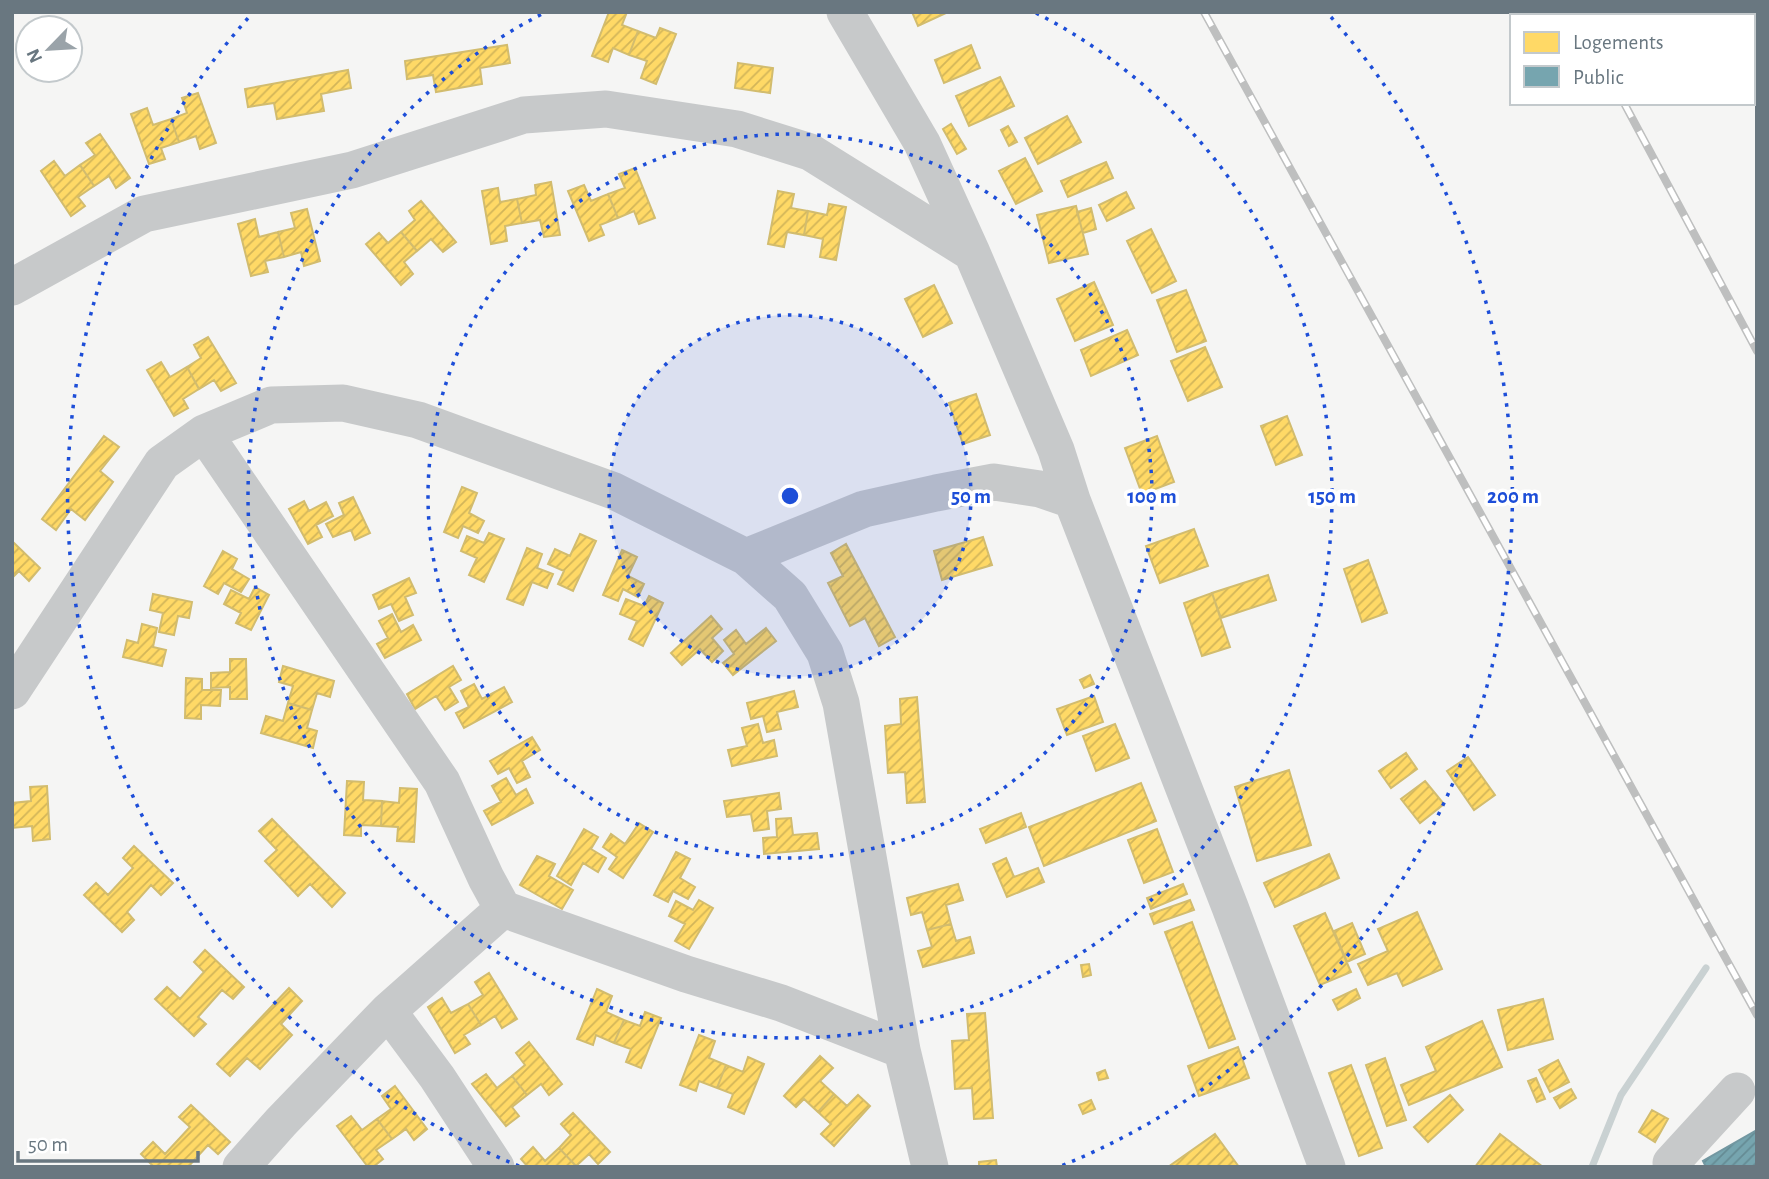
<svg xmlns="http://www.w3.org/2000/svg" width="1769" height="1179" font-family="'Alegreya Sans',sans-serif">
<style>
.homes{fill:url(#homes-hatch);stroke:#d2bc6e;stroke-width:2}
.public{fill:url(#public-hatch);stroke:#7297a1;stroke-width:2}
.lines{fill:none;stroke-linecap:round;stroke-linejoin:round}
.stream{stroke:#c9d1d2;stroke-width:7}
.minor{stroke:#c7c9ca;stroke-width:37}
.rail-casing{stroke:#bebfbf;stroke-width:8}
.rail{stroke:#fff;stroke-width:5;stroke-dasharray:16;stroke-linecap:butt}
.ring{fill:none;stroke:#1d4ed8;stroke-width:3.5;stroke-dasharray:3.5 7}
.centre{fill:#1d4ed8;stroke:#fff;stroke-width:3.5}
.ring-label{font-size:21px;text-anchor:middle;font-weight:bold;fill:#1d4ed8;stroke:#fff;stroke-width:7;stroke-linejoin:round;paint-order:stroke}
</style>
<defs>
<pattern id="homes-hatch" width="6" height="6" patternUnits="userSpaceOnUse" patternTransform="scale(1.75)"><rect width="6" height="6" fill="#ffd966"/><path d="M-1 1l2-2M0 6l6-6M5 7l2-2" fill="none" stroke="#d2b559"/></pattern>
<pattern id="public-hatch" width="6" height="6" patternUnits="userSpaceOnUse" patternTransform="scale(1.75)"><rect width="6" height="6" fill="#76a5af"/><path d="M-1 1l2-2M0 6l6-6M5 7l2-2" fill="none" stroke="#658b94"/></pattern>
</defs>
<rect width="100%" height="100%" fill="#f5f5f4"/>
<path class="homes" d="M609,12H627L622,25L638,31L629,55L613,48L608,62L592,56Z
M912,12H948L918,26Z
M660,28L676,34L656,84L641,78L647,61L629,55L638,31L656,38Z
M507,45L510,63L480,68L482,84L436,92L433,75L407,79L405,61Z
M971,45L980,68L944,83L935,60Z
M738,63L773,68L770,93L735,88Z
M348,70L351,88L321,94L324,111L277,119L274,103L248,107L245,89Z
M1000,77L1014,106L969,126L956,96Z
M198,93L216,143L200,149L196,136L179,142L171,119L187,113L182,98Z
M147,108L153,125L171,119L179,142L161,148L165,159L149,164L131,114Z
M1067,116L1081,142L1038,164L1025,138Z
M951,124L966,149L957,154L943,129Z
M1008,126L1017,142L1009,146L1001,130Z
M100,134L130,178L116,188L109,176L94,186L80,165L95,155L86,143Z
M1025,158L1042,191L1016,204L999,171Z
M54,161L65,176L80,165L94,186L78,197L85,206L71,216L41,171Z
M1106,162L1113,178L1068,197L1061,181Z
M635,168L655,218L639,224L634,211L618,218L608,194L625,188L619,174Z
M551,182L560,235L544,237L540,220L522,223L517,199L536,195L535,185Z
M584,185L591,201L608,194L618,218L600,225L604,235L589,241L568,191Z
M498,188L500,202L517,199L522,223L505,226L507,241L491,244L482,191Z
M778,191L794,194L791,208L808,211L804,235L787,232L784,247L768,244Z
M1126,192L1134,208L1107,221L1099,205Z
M421,201L456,242L443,252L431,239L417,251L401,232L415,220L409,211Z
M829,204L846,207L836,260L820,257L823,239L804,235L808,211L827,215Z
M1076,206L1088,254L1049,263L1037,215Z
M1091,208L1096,229L1083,233L1077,212Z
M307,209L320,261L304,266L301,252L284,257L278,232L295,228L291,213Z
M255,219L259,237L278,232L284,257L265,261L268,272L251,276L238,224Z
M1151,229L1176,281L1152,293L1127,241Z
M401,232L417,251L404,262L413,274L401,285L366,244L379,233L388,243Z
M1094,282L1113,325L1075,341L1057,299Z
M934,285L952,323L923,337L905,299Z
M1186,290L1206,341L1177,352L1157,300Z
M1127,330L1138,355L1091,376L1081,350Z
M208,337L236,383L221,391L214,380L199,389L187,367L201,358L194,345Z
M1205,347L1222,387L1188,401L1171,361Z
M161,362L170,377L187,367L199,389L183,399L188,408L174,416L147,370Z
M976,394L990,435L963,444L949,403Z
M1287,416L1302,455L1276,465L1261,426Z
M104,436L119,447L100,471L113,482L85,520L71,509L56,530L42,519Z
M1157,436L1174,482L1142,494L1125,448Z
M462,487L477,493L469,513L484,521L478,533L463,526L458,538L444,532Z
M353,497L370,533L355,540L351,530L333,537L326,524L344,515L339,503Z
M304,501L309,511L326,502L333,516L316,525L322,537L308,544L289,509Z
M1194,529L1208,566L1160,583L1146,546Z
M489,533L504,539L484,582L469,575L477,558L461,551L467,536L484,543Z
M580,534L596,541L573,591L558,584L564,571L548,564L555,549L570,556Z
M983,537L992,565L942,580L934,551Z
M12,541L40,568L29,581L19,571L12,578Z
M846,544L895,637L879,646L865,618L850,626L828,583L843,576L831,553Z
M527,548L542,554L537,568L553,574L547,588L532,582L523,605L507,599Z
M622,550L637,557L628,576L644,584L638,597L623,589L618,601L603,595Z
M223,551L237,559L232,569L249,579L241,592L224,583L218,594L204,586Z
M1368,560L1387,613L1362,622L1344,569Z
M1268,575L1276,600L1221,618L1212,593Z
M409,578L416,593L405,597L413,615L399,621L391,604L379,609L373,595Z
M255,587L269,595L251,630L236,623L241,613L224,604L231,590L249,599Z
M1212,593L1230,647L1202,656L1184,603Z
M153,594L192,602L189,618L178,616L174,635L159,632L163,613L150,610Z
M649,596L663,603L643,646L629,639L637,621L620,614L626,599L644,606Z
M392,614L401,632L413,625L421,640L385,658L377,644L388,638L379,621Z
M711,616L722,629L712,638L723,651L712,662L700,649L682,665L671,653Z
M142,624L157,628L153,647L166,650L162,666L123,657L127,640L138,643Z
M766,628L776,641L733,675L723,663L734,654L724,640L736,630L746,644Z
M230,659H246L247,699H230V687L211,688V673L230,672Z
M283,666L334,681L330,697L317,693L312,710L288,703L293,686L279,682Z
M453,666L461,680L449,687L458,702L445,710L436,696L415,709L407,694Z
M1090,675L1094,684L1084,688L1080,680Z
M186,678L202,679V690H221L220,706L201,705V719L185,718Z
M474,684L482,699L504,687L512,702L464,728L456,713L469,707L461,691Z
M794,691L798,707L777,712L781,729L767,732L763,716L751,719L747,703Z
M1094,696L1103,722L1067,735L1057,709Z
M917,697L925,802L907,803L905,772L888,773L885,726L901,724L900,699Z
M288,703L312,710L307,728L317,731L313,748L261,733L266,716L283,721Z
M758,724L763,743L774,740L777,756L732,766L728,750L747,746L742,728Z
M1115,724L1129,758L1096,771L1083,736Z
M532,737L540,750L522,761L530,777L517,783L509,768L498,774L490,761Z
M1406,753L1417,769L1391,788L1379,771Z
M1468,757L1495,795L1474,810L1447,771Z
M1289,770L1311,845L1257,861L1235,787Z
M506,778L516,795L526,789L533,803L492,825L484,811L501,802L492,786Z
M347,781L364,782L363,800L382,801L381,826L361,825V836L344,835Z
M1425,781L1444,804L1420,823L1401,799Z
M1141,783L1156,821L1044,866L1029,827Z
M47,786L50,839L33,841L32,826L12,828V803L31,801L30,787Z
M400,788L417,789L414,842L397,841L398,827L381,826L382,801L399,803Z
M779,793L781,809L767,811L769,829L754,831L751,814L727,817L724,801Z
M1021,813L1026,827L986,843L980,829Z
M791,818L793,835L817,833L819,849L764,854L763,838L777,837L776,819Z
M272,819L345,893L332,907L310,884L298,896L265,861L277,850L259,831Z
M639,823L653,832L623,878L609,869L617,857L603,847L611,834L625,844Z
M584,829L598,837L591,849L606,858L598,872L583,863L571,885L557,876Z
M1157,829L1173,872L1144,883L1128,840Z
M134,846L173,883L161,895L151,885L127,912L134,920L122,932L84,895L96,883L108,895L133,868L123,858Z
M676,852L690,859L680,878L695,887L688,899L673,891L668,902L654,895Z
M1329,854L1339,878L1275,907L1264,883Z
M537,856L555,864L549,876L573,890L562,909L520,885Z
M1006,858L1014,877L1038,868L1044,882L1007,897L993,864Z
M958,884L963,900L946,905L951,924L927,930L922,912L911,915L907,898Z
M1183,884L1187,894L1151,909L1147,898Z
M699,900L713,908L689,949L675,941L685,924L669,916L676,901L693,910Z
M1190,900L1194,910L1154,924L1150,914Z
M1417,912L1442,969L1403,986L1397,973L1368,985L1358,964L1388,951L1378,929Z
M1325,913L1351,972L1320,985L1294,926Z
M1192,922L1235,1039L1209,1048L1165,932Z
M1352,923L1365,954L1347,962L1334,931Z
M951,924L956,941L970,937L974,953L923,967L918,951L932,947L927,930Z
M205,950L244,987L233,999L222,990L198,1017L206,1024L194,1036L155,999L167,987L180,999L204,972L194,962Z
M1089,964L1091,975L1083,977L1081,965Z
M489,973L517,1019L502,1028L495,1016L481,1025L468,1004L483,995L475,982Z
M289,988L302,1001L281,1024L292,1035L260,1069L247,1058L230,1076L217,1064Z
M597,989L612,996L606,1012L624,1020L614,1043L596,1035L593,1045L577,1039Z
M1356,989L1360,998L1338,1010L1333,1000Z
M442,998L451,1013L468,1004L481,1025L464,1035L470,1044L455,1053L428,1007Z
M1543,999L1553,1039L1508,1050L1498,1010Z
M645,1012L661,1018L641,1068L626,1062L631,1049L614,1043L624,1020L640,1026Z
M985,1013L993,1118L974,1119L972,1088L955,1089L952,1041L969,1040L967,1014Z
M1482,1021L1502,1067L1409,1105L1401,1085L1436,1071L1426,1047Z
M699,1035L715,1041L709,1058L726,1065L717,1088L699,1081L696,1091L680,1085Z
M529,1042L562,1084L549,1095L541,1084L527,1095L512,1076L525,1065L516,1053Z
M1238,1047L1249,1078L1199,1096L1188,1066Z
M820,1056L833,1068L820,1081L834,1094L818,1112L804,1099L796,1107L784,1096Z
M748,1057L764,1064L744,1114L728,1107L733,1094L717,1088L726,1065L743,1072Z
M1385,1058L1406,1120L1387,1126L1366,1065Z
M1558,1060L1569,1082L1550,1092L1539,1070Z
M1351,1065L1382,1148L1359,1156L1329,1073Z
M1105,1070L1108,1078L1099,1080L1097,1073Z
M486,1074L497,1088L512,1076L527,1095L512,1107L519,1116L506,1126L472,1084Z
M1536,1078L1545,1099L1537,1102L1528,1081Z
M395,1086L427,1129L414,1140L406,1129L392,1139L377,1119L391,1109L382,1096Z
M1571,1089L1576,1098L1560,1108L1554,1098Z
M834,1094L847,1106L858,1095L870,1106L834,1146L821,1134L831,1124L818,1112Z
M1450,1095L1463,1110L1428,1142L1414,1127Z
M1091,1100L1095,1109L1083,1114L1079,1105Z
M191,1105L230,1142L218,1154L208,1145L188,1167H154L141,1154L153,1142L165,1154L190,1127L179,1117Z
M1652,1110L1668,1119L1655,1142L1639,1132Z
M573,1113L610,1152L598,1164L589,1154L576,1166L559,1148L571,1135L561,1124Z
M351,1116L362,1130L377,1119L392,1139L376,1150L383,1159L373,1167H368L337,1126Z
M1215,1134L1239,1167H1168Z
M1500,1134L1543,1167H1475Z
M533,1147L545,1161L559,1148L576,1166L528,1167L521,1159Z
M996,1160L997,1167H979V1162Z"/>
<path class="public" d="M1757,1130V1167H1706L1703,1161Z"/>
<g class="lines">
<path class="stream" d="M1592,1167L1621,1095L1706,968"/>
<path class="minor" d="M845,12L922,143L972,253L1056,450L1072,500L1230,907L1327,1167
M12,287L144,214L352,170L524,115L606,109L737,129L810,152L972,253
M204,433L442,782L486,878L503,909L686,974L781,1003L902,1050
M746,557L864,509L936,493L994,482L1040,489L1072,500
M12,691L162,463L204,433L271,405L343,403L418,420L614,491L746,557L790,596L825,653L841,703L902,1050L930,1167
M388,1011L437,1077L496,1167
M241,1167L281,1122L388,1011L503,909
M1674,1167L1671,1163L1737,1091"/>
<g class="rail-casing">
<path id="rail" d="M1204,12L1757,1015
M1575,12L1577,16
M1624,103L1757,351"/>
</g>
<use href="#rail" class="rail"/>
</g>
<circle cx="790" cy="496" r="181" fill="#1d4ed8" fill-opacity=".12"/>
<g class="ring">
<circle cx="790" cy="496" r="181"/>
<circle cx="790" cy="496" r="362"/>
<path d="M1036 13A542 542 0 1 1 544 13"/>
<path d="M519 1166A723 723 0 0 1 249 17M1331 17A723 723 0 0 1 1061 1166"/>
</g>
<circle cx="790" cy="496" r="10" class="centre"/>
<g class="ring-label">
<text x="971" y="503">50 m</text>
<text x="1152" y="503">100 m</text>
<text x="1332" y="503">150 m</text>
<text x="1513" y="503">200 m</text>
</g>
<rect width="1769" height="1179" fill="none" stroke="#697780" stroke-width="28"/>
<rect x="1510" y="14" width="245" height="91" fill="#ffffff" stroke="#c3c9cc" stroke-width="2"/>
<rect x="1524" y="32" width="35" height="21" fill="#ffd966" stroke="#c3c9cc" stroke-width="2"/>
<text x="1573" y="49" font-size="21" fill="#697780">Logements</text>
<rect x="1524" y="66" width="35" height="21" fill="#76a5af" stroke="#c3c9cc" stroke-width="2"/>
<text x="1573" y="84" font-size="21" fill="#697780">Public</text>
<g transform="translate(49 49) rotate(245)"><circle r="33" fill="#ffffff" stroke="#c3c9cc" stroke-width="2"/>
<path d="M0-5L12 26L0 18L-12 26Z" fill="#9aa3a9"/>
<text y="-10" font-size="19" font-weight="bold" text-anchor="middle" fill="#697780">N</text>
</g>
<path d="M18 1151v10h180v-10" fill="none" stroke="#697780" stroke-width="3.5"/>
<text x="28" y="1151" font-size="21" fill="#697780" stroke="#ffffff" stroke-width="5" paint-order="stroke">50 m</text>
</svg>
